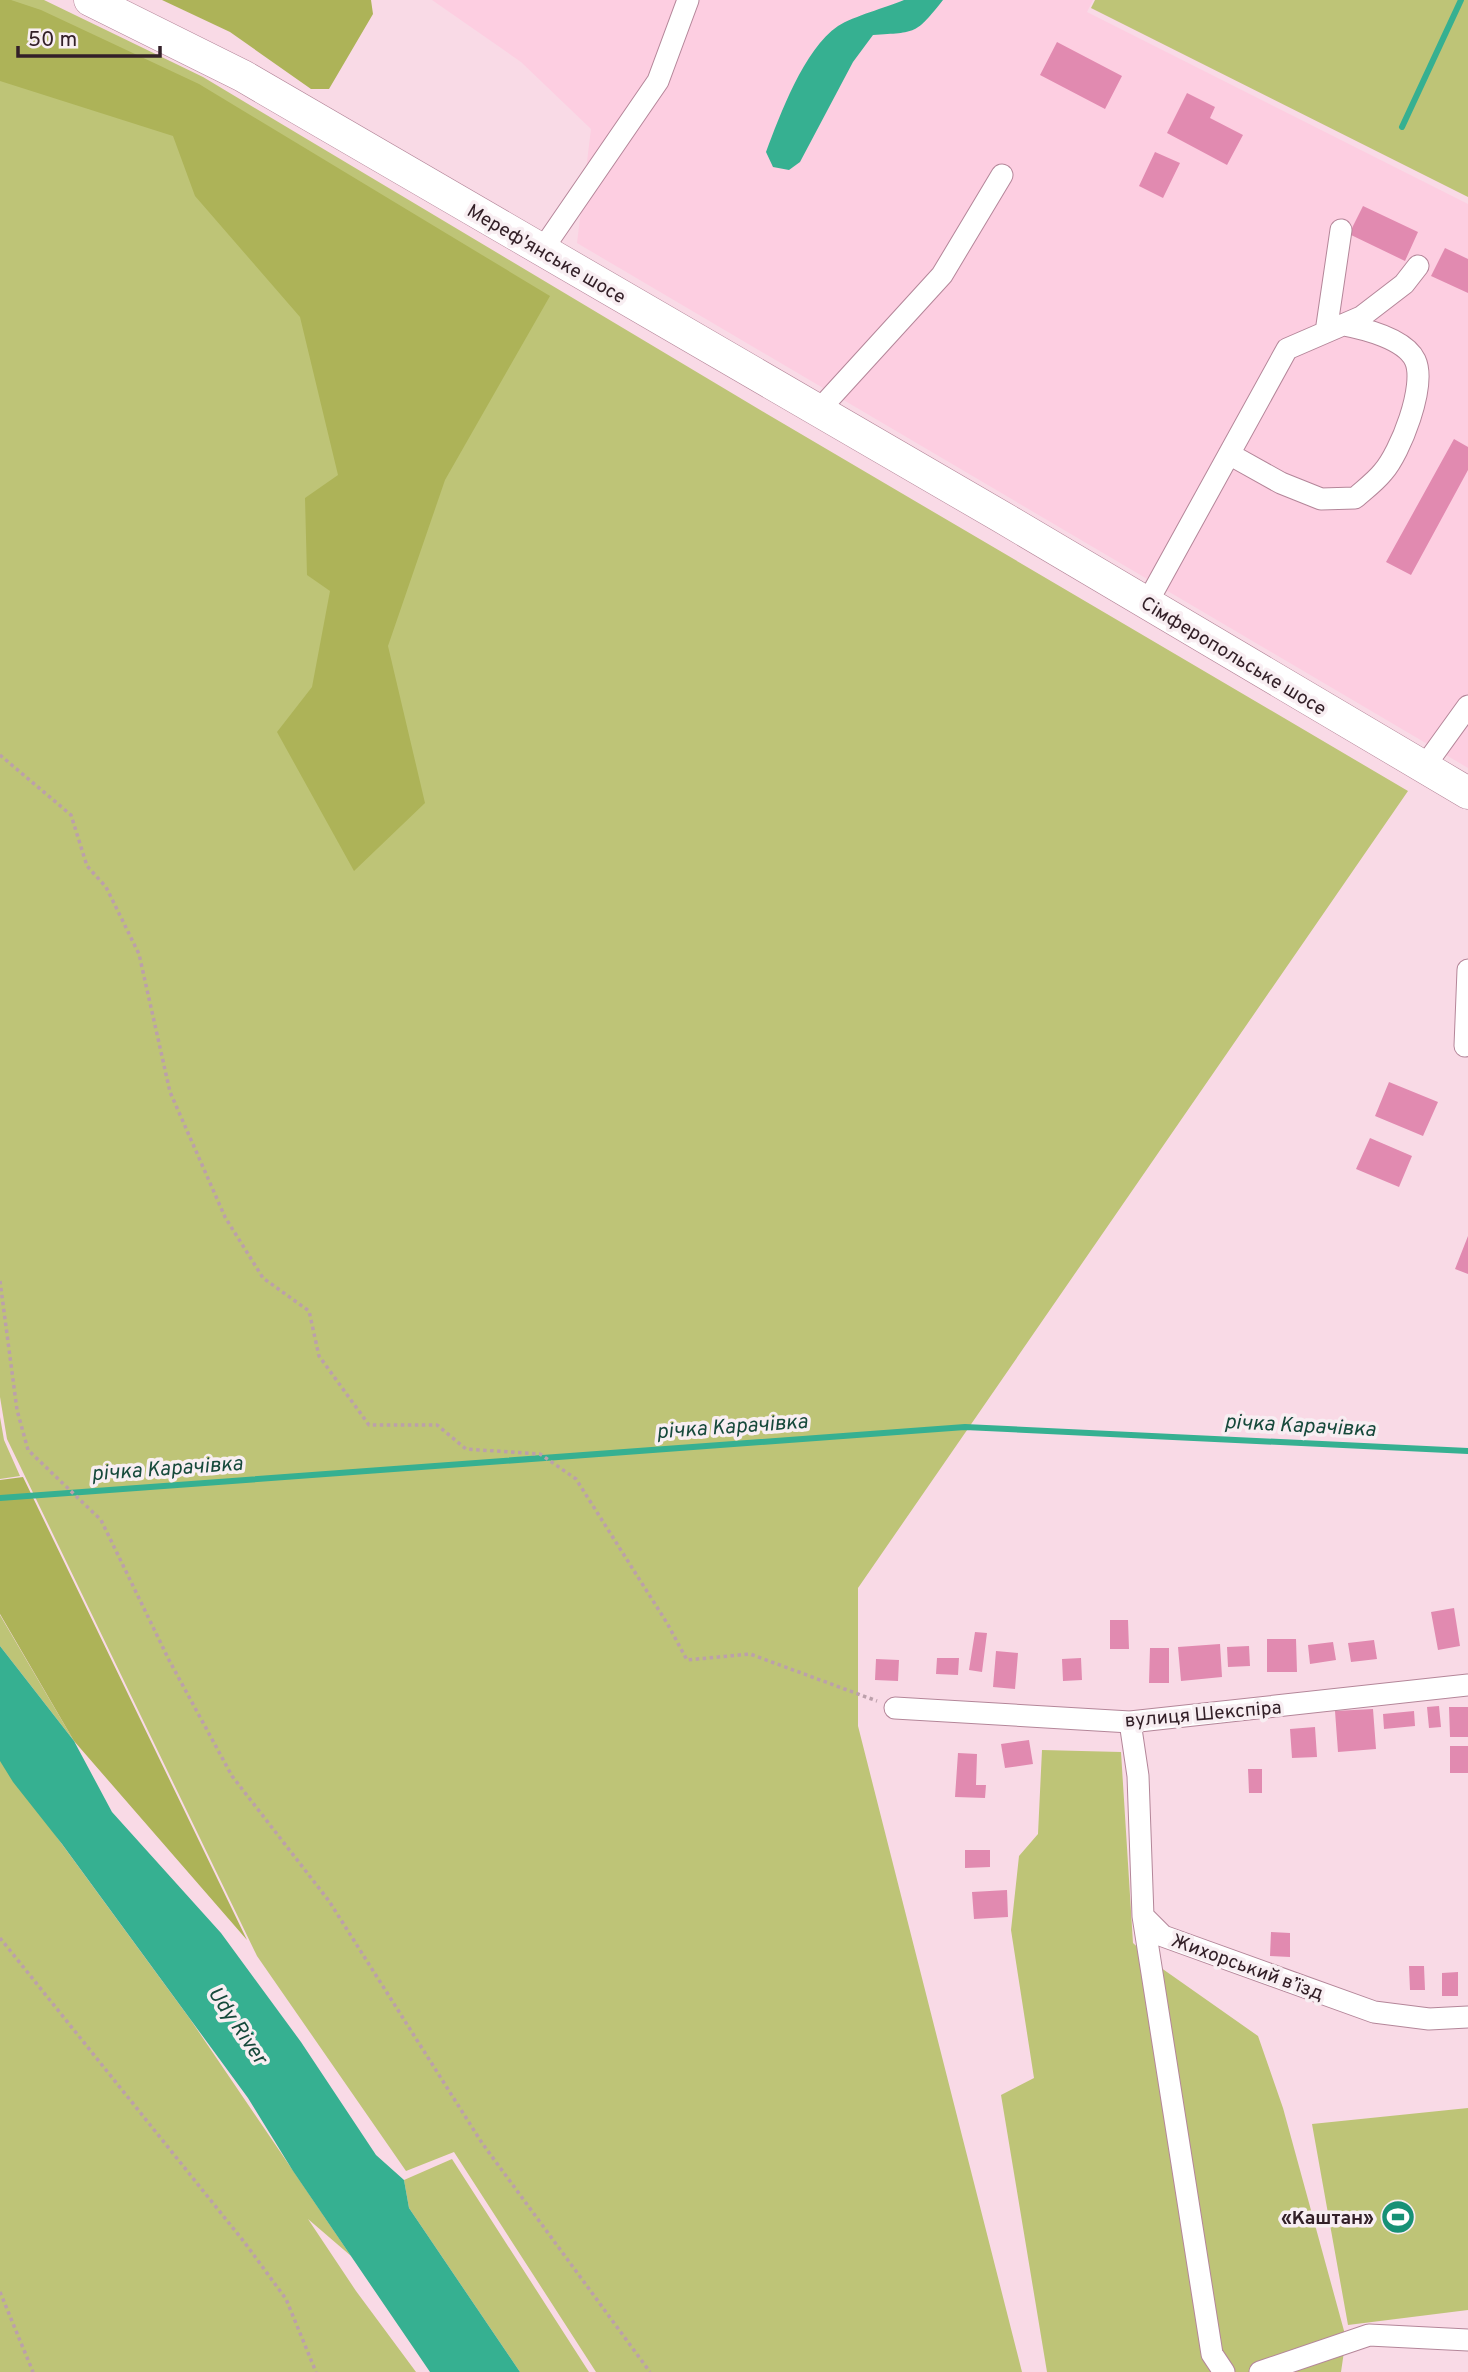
<svg xmlns="http://www.w3.org/2000/svg" width="1468" height="2372" font-family="Overpass,sans-serif">
<style>
.built{fill:#fdcee1}
.green{fill:#bec477}
.forest{fill:#adb358}
.water{fill:#36b091}
.lines{fill:none;stroke-linecap:round;stroke-linejoin:round}
.stream{stroke:#36b091;stroke-width:6}
.building{fill:#e18ab0}
.minor-casing{stroke:#b48699;stroke-width:23}
.highway-casing{stroke:#b48699;stroke-width:33}
.path{stroke:#bca0ab;stroke-width:3.5;stroke-dasharray:3.5 3.5;stroke-linecap:butt}
.minor{stroke:#fff;stroke-width:21}
.highway{stroke:#fff;stroke-width:32}
.labels{text-anchor:middle;stroke-width:7;stroke-linejoin:round;paint-order:stroke}
.street-label{font-size:19px;fill:#332028;stroke:#f8eef2}
.poi-label{font-size:19px;font-weight:bold;fill:#332028;stroke:#f8eef2;text-anchor:end}
.water-label{font-size:21px;font-style:italic;fill:#16493b;stroke:#f8eef2}
</style>
<rect width="100%" height="100%" fill="#f9dae6"/>
<path class="built" d="M432,0H1093L1087,12L1468,204V768L577,243L591,129L521,62Z"/>
<path class="green" d="M0,0H44L203,77L767,414L1408,791L858,1588V1726L1022,2372H596L454,2152L406,2171L257,1956L7,1439L0,1397Z
M1095,0H1468V197L1091,8Z
M0,1417L4,1440L20,1476L0,1479Z
M0,1615L74,1741L0,1646Z
M0,1750L56,1836L190,2019L351,2256L308,2219L356,2291L416,2372H0Z
M1042,1750L1121,1752L1133,1943L1157,1965L1258,2036L1283,2108L1346,2338L1341,2372H1047L1001,2095L1034,2078L1011,1930L1019,1856L1038,1834Z
M1468,2108V2310L1348,2325L1312,2124Z
M452,2159L589,2372H520L409,2208L404,2180Z"/>
<path class="forest" d="M0,0H11L41,10L199,84L550,296L445,480L388,646L425,803L354,871L277,732L312,687L330,591L307,575L305,498L338,475L300,317L195,196L173,136L0,81Z
M162,0H371L373,14L329,89H311L230,32Z
M23,1477L247,1940L74,1741L0,1614V1480Z"/>
<path class="water" d="M904,0H943C915,35 917,32 873,35L853,62L800,162L789,170L773,167L766,152C780,115 804,49 838,26C854,16 885,8 904,0Z
M0,1646L74,1741L112,1812L221,1933L301,2042L376,2155L404,2180L409,2208L520,2372H430L293,2171L248,2098L62,1844L13,1782L0,1761Z"/>
<g class="lines">
<path class="stream" d="M1402,127L1461,0
M0,1498L965,1427L1468,1451"/>
</g>
<path class="building" d="M1057,42L1122,76L1105,109L1040,75Z
M1187,93L1215,107L1210,118L1243,135L1227,165L1167,133Z
M1155,152L1180,163L1163,198L1139,186Z
M1363,206L1418,232L1405,261L1349,234Z
M1445,248L1468,259V293L1431,276Z
M1454,439L1468,447V470L1411,575L1386,562Z
M1389,1082L1438,1102L1423,1136L1375,1116Z
M1370,1138L1412,1156L1399,1187L1356,1169Z
M1468,1236V1274L1455,1269Z
M1454,1608L1460,1646L1438,1650L1431,1612Z
M1110,1620H1128L1129,1649H1110Z
M975,1632L987,1633L982,1672L969,1670Z
M1267,1639H1296L1297,1672H1267Z
M1374,1640L1377,1659L1351,1662L1348,1643Z
M1333,1642L1336,1660L1310,1664L1308,1645Z
M1220,1644L1222,1677L1181,1681L1178,1647Z
M1249,1646L1250,1666L1228,1667L1227,1647Z
M1150,1648H1169V1683H1149Z
M996,1651L1018,1653L1015,1689L993,1687Z
M937,1658H959L958,1675L936,1674Z
M1081,1658L1082,1680L1063,1681L1062,1659Z
M876,1659L899,1660L898,1681L875,1680Z
M1439,1706L1441,1727L1429,1728L1427,1707Z
M1449,1707H1468V1737H1450Z
M1373,1709L1376,1749L1338,1752L1335,1711Z
M1414,1711L1415,1726L1384,1729L1383,1714Z
M1315,1727L1317,1757L1292,1758L1290,1729Z
M1029,1740L1033,1764L1005,1768L1001,1744Z
M1450,1746H1468V1773H1450Z
M958,1753L977,1754L976,1785H986L985,1798L955,1797Z
M1248,1769H1262V1793H1249Z
M965,1850H990V1867L965,1868Z
M1007,1890L1008,1917L974,1919L972,1892Z
M1271,1932L1290,1933V1957L1270,1956Z
M1409,1966H1424L1425,1990H1410Z
M1458,1972V1996H1442V1973Z"/>
<g class="lines">
<g class="minor-casing">
<path id="minor" d="M542,250L658,81L688,0
M1326,332L1341,230
M818,411L942,275L1002,175
M1229,454L1281,483L1321,499L1355,498C1364,490 1375,482 1383,472C1400,453 1427,385 1415,360C1405,339 1365,329 1344,325
M1147,603L1287,349L1361,317L1404,284L1418,266
M1424,767L1468,706
M1465,1046L1468,970
M895,1708L1130,1722L1468,1685
M1130,1722L1138,1776L1143,1916L1163,1936L1374,2012L1429,2019L1468,2017
M1143,1916L1212,2354L1224,2372
M1260,2372L1369,2335L1468,2340"/>
</g>
<g class="highway-casing">
<path id="highway" d="M90,0L243,76L1000,516L1468,793"/>
</g>
<path class="path" d="M0,755L71,815L87,866L106,887L139,954L170,1092L225,1217L263,1278L309,1311L319,1356L369,1425H437L466,1449L540,1454L576,1479L667,1623L687,1660L750,1654L877,1701
M0,1281L17,1410L28,1450L101,1520L169,1660L232,1776L329,1901L482,2143L650,2372
M0,1938L245,2243L286,2299L316,2372
M0,2292L33,2372"/>
<use href="#minor" class="minor"/>
<use href="#highway" class="highway"/>
</g>
<defs>
<g id="stadium-disc" transform="scale(1.75)"><circle r="9.5" fill="#179176" stroke="#f8eef2"/><path d="M0-5a6.5 5 0 1 0 0 10a6.5 5 0 1 0 0-10ZM-3.5-1.8h7v3.6h-7Z" fill="#fff"/></g>
</defs>
<g fill-rule="evenodd">
<use href="#stadium-disc" x="1398" y="2217"/>
</g>
<g class="labels">
<g class="street-label">
<text transform="translate(547 253) rotate(30)" y="7">Мереф'янське шосе</text>
<text transform="translate(1234 655) rotate(31)" y="7">Сімферопольське шосе</text>
<text transform="translate(1203 1713) rotate(-5)" y="7">вулиця Шекспіра</text>
<text transform="translate(1248 1966) rotate(20)" y="7">Жихорський в’їзд</text>
</g>
<g class="poi-label">
<text x="1374" y="2224">«Каштан»</text>
</g>
<g class="water-label">
<text transform="translate(1300 1425) rotate(3)" y="7">річка Карачівка</text>
<text transform="translate(732 1426) rotate(-4)" y="7">річка Карачівка</text>
<text transform="translate(167 1468) rotate(-4)" y="7">річка Карачівка</text>
<text transform="translate(238 2025) rotate(56)" y="7">Udy River</text>
</g>
</g>
<path d="M18 46v10h142v-10" fill="none" stroke="#332028" stroke-width="3.5"/>
<text x="28" y="46" font-size="21" fill="#332028" stroke="#f8eef2" stroke-width="5" paint-order="stroke">50 m</text>
</svg>
